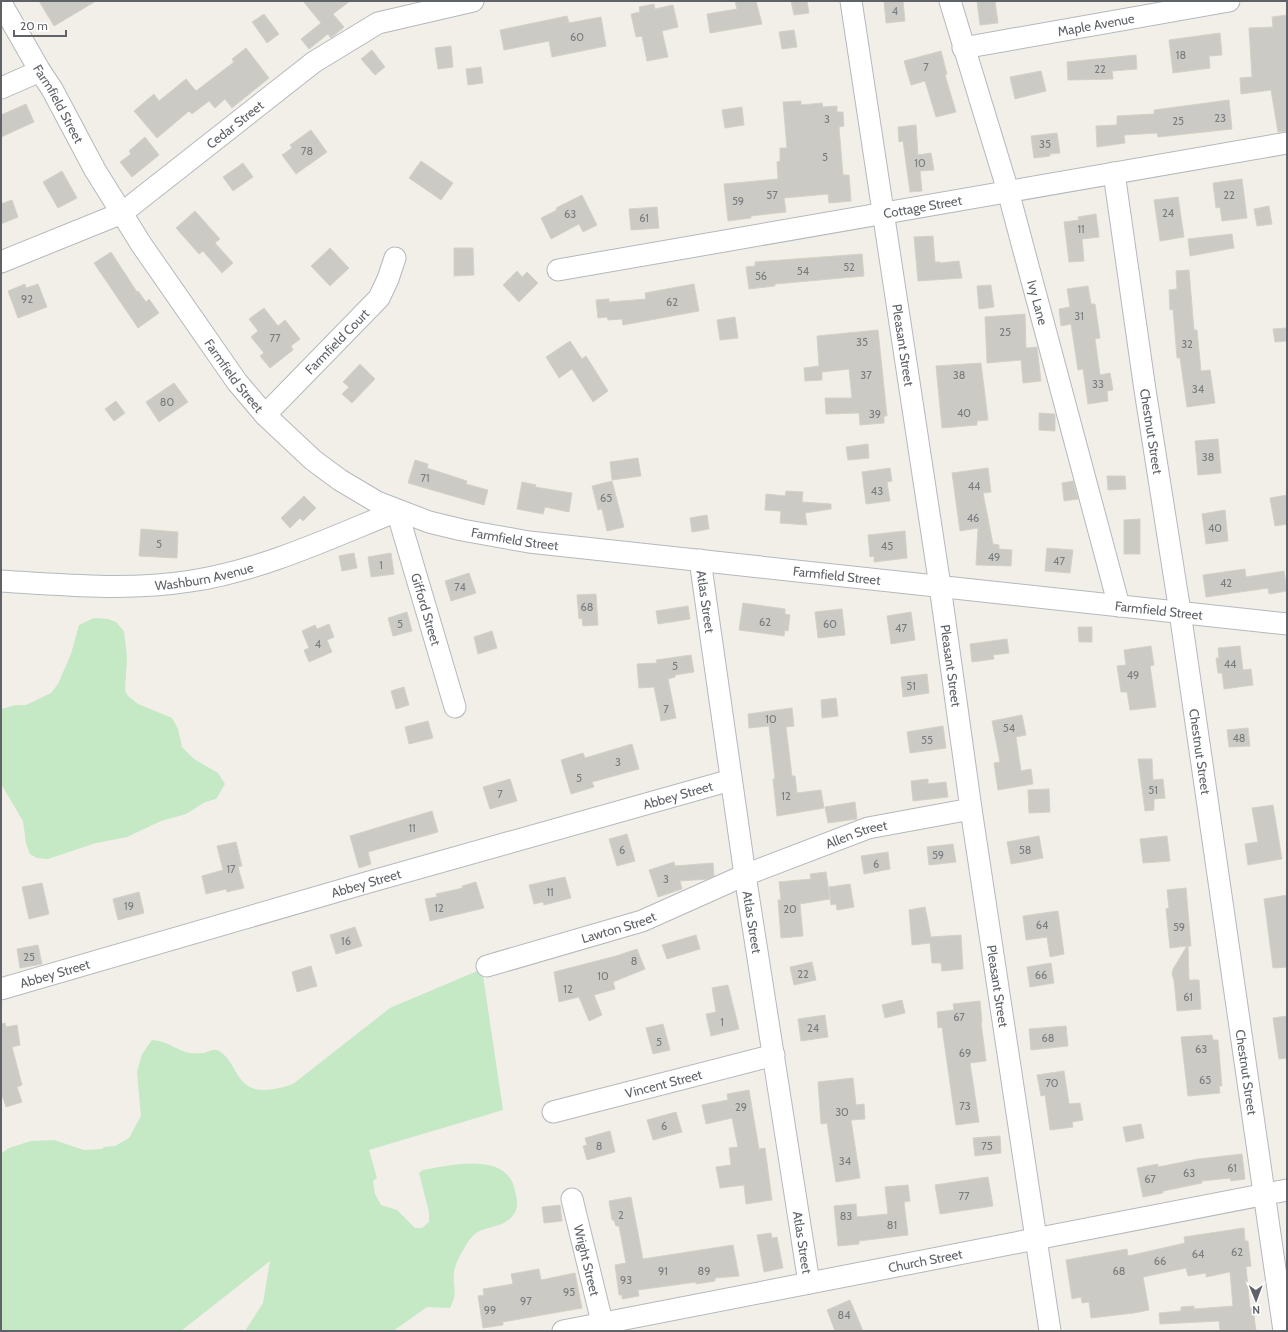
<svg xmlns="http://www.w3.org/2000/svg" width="1288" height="1332" font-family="Cabin,sans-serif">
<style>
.green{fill:#c5e8c5}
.building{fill:#cccac5;stroke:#d6d1c6}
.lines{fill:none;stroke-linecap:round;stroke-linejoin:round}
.minor-casing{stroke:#b5b8bc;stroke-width:23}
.minor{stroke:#fff;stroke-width:21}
.labels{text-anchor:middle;stroke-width:3;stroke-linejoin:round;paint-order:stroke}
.number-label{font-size:11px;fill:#7a7d7f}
.street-label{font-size:13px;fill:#5f6368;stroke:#fff}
</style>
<rect width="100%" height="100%" fill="#f1efe8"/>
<path class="green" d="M94,618L108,619L116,622L124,631L127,657L125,691L128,696L138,704L172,718L178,729L182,747L194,759L218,773L225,784L216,799L205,802L186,814L161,821L127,837L96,843L48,859L37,858L30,854L26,843L23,821L1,784V709L16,705H26L51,693L58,684L71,654L79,625Z
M482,969L503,1110L369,1150L377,1178L373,1181L375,1194L381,1205L397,1210L415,1228H422L429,1222V1212L419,1173L423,1170C451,1165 508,1151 515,1191C517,1199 519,1207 514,1214C503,1229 487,1225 476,1233C472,1236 467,1243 465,1247C460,1255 455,1264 454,1273C452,1290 459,1289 450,1308L427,1307L393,1331H245L263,1303L270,1261L181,1331H1L2,1153L9,1148L31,1141L54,1140L84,1150L102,1149L104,1147L115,1146L129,1138L141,1116L137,1072L142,1054L152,1040C169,1041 177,1051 190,1053C194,1053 199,1054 202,1053C209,1053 212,1047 219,1051C232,1059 234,1073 244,1083C257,1095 278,1089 293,1084L390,1008Z"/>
<path class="building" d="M39,1H96L54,26Z
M303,1H350L333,14L344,27L331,38L328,34L309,49L301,39L321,23Z
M735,1H756L762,24L710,33L707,14L737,9Z
M791,1H807L809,13L794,15Z
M884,1H903L905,21L886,23Z
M977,1H995L998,23L980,25Z
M654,4L655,9L673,5L678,27L662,31L668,57L647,61L642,36L636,37L631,14L640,12L639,7Z
M264,14L279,34L267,43L252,22Z
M1287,15V131L1278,132L1271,90L1241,94L1240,78L1252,77L1249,28L1273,27L1272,17Z
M567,16L569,23L601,17L606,46L552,57L549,41L504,50L500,30Z
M794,30L797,47L782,49L779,32Z
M1220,33L1222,55L1209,56L1210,68L1173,73L1169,40Z
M451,46L453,67L438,69L435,48Z
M246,48L269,78L232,108L225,99L215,108L209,101L192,114L189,111L157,138L134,111L154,94L159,101L186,79L196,91L234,62L232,59Z
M372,50L385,67L375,75L361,59Z
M941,51L947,74L945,75L956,112L936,117L925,81L911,85L904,61Z
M1136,55L1137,69L1112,71L1113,79L1068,80L1067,62Z
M481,67L483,83L468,85L466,69Z
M1041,71L1046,91L1015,99L1010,77Z
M1229,100L1232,129L1158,137L1157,133L1124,135L1125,143L1097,147L1096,126L1117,125V116L1154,114V110Z
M801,101V105L822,103L823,107L837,106V112H843L844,126L839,127L843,175H849L851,201L829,203L828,194L784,198L786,212L751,216V218L728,221L724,184L778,179L777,162L780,161V148H787L783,102Z
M26,104L34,122L1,137V115Z
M742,107L744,125L725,128L722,110Z
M916,125L918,155L931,153L934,170L920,171L922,191L910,192L903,141L899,142L898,127Z
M311,130L327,152L296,174L282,155L292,148L290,145Z
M1057,133L1060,153L1050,154V156L1034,158L1031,136Z
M145,137L159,155L132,177L120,162L131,154L129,151Z
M421,161L453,183L441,200L409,178Z
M243,163L253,177L233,191L223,177Z
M62,171L77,198L58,208L43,182Z
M1242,179L1247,218L1222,221L1220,207L1216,208L1213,183Z
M582,195L597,225L583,232L579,224L551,239L541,218L557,210L556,208Z
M1178,197L1184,237L1160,241L1154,200Z
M12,200L18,217L1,224V204Z
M1269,206L1272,224L1257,226L1254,209Z
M657,207L659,228L631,230L629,209Z
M195,211L220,239L215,243L233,263L222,273L203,251L199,254L176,228Z
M1096,214L1099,237L1082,239L1084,261L1069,262L1064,222L1079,220L1078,217Z
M1232,234L1234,248L1190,256L1188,239Z
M933,236L935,262H940V263L959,261L962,278L918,281L914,237Z
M330,248L349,268L330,286L311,266Z
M454,248H473L474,275L454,276Z
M111,252L137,292L138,291L146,302L149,299L159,313L138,328L94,263Z
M862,254L864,276L775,284V286L749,289L746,267L755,266V262Z
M1189,270L1194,330H1197L1201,371L1210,370L1215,403L1187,407L1180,358H1177L1173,309L1170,310L1169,290L1177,289L1176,271Z
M517,271L522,277L527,272L538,283L519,302L503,285Z
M25,284L26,288L38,284L47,307L18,318L8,291Z
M694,284L699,311L623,325L622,319L608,320L607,317L598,318L596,300L609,299V302L646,299L645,293Z
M991,285L994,307L979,309L977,286Z
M1088,286L1091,304H1095L1100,338L1095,339L1100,375L1110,373L1113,390L1107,391L1108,401L1088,404L1083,369L1078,370L1071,324L1061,326L1059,309L1070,307L1067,289Z
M264,308L278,326L285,320L300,339L291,346L293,350L270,368L260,356L264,353L251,337L258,331L249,319Z
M1025,314L1026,348L1037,347L1041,381L1023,383L1021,360L987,363L985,317Z
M735,317L738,338L720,340L717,320Z
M1287,328V341L1275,342L1273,329Z
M878,330L887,416H884V423L860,425L859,413L826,414L825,398H852L849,369L822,372V380L805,381L804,368L819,366L817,336Z
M570,341L582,359L586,356L608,391L593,402L572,369L559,378L546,357Z
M981,363L988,420L977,421V425L942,428L936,366Z
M360,364L375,379L352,403L342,394L349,387L343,382Z
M174,383L188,402L159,422L146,402Z
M116,401L125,413L114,421L105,409Z
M1039,413L1055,414V431L1039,430Z
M1218,439L1221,473L1198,475L1195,441Z
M868,444L869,458L848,460L846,447Z
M638,458L641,476L612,480L610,462Z
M415,460L428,464L427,468L467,481L466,484L488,490L484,505L408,483Z
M890,468L892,481L887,482L890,501L866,504L862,472Z
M988,468L991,492L983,493L993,544L999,545V549L1012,550L1011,566L976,565L978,528L960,531L952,473Z
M1107,476H1125L1126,489L1108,490Z
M612,481L624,527L607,531L602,509L598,510L592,486Z
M1073,481L1078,499L1064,501L1062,483Z
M522,482L536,485L535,487L572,493L569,512L545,507L543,514L517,509Z
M786,491L803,492L802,502L831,504V509L805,513L807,525L780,523L781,511L765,510L766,494L785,496Z
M1287,495V524L1275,526L1270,498Z
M304,496L316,508L303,521L300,518L290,528L281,518Z
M1225,510L1228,541L1206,544L1202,514Z
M707,515L709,529L692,532L690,518Z
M1140,519V554H1124V520Z
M141,529L178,532L177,558L139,556Z
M905,531L907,558L874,562V556L870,557L868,535Z
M1047,548L1073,550L1070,573L1045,571Z
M354,553L357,568L342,571L339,556Z
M391,553L394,574L371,577L368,557Z
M1245,569L1246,577L1284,571L1287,591L1269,594L1268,588L1206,597L1203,575Z
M469,573L476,593L451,601L445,581Z
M596,594L598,625L583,626L582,618L579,619L577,595Z
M743,603L785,609V614L790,615L788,631L785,630L784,636L739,630Z
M688,606L690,619L658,624L656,611Z
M842,609L845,635L818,638L815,612Z
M407,612L412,631L393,636L388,618Z
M911,612L915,640L891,644L887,616Z
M329,624L334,637L327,640L332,652L309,662L304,650L309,648L302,631L315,625L317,629Z
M1078,627H1092V642H1079Z
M492,631L497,648L478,654L474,637Z
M1007,639L1009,653L993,655L994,659L972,662L970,644Z
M1151,646L1154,665L1150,666L1156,707L1130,710L1127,692H1121L1117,666L1126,665L1124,650Z
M1240,646L1243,670L1251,669L1253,685L1224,689L1222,673H1218L1216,658H1219L1218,648Z
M691,655L694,672L675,675V677L668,679L676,718L661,721L654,687L639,688L637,664L657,663L656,660Z
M927,674L929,693L903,697L901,677Z
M404,687L409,705L396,709L391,691Z
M836,698L838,716L822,718L821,700Z
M792,708L794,726L786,727L792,776H795L797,793L821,790L824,808L777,816L773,779H775L769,726L749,728L748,714Z
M1022,715L1026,735L1016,737L1021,771L1031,769L1033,784L998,790L994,763L1000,762L992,721Z
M428,721L433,738L409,744L405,727Z
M943,726L946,748L910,753L907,732Z
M1248,728L1250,746L1229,747L1227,730Z
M632,744L639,769L592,782L594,787L571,794L561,760L583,753L585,758Z
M1138,759H1152L1153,780L1163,779L1165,798L1154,799V810L1145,811Z
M510,779L517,801L490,809L483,787Z
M928,779V784L946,782L948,797L913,801L911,781Z
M1049,789L1050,812L1029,813L1028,790Z
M855,802L857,819L828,823L825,807Z
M1273,805L1282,859L1248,865L1245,844L1258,842L1252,808Z
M432,811L438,832L368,852L371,864L359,868L350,836Z
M627,834L635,861L617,866L609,839Z
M1039,836L1043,858L1011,864L1007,842Z
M1167,836L1170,861L1143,863L1140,839Z
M236,842L242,866L238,867L244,888L227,892L226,889L206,894L202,876L223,870L217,846Z
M953,844L956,862L929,865L927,847Z
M888,852L890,869L864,874L861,856Z
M674,862L675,866L713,863L714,876L707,879L680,881L682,889L658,897L649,870Z
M826,872L830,899L800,904L803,936L781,938L778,900H781L779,882L811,879L810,874Z
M565,877L571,898L544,905L543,902L534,904L529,885Z
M476,882L484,908L430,921L425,899L437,897L436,894L463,888L462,886Z
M42,883L49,914L29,919L22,887Z
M850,884L854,907L837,910L836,904L831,905L829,887Z
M1186,888L1191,946H1188L1189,980H1199L1201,1009L1177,1011L1174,980L1172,974L1173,969L1187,946L1170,948L1166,909L1169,908L1167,890Z
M139,892L144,913L118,920L113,899Z
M1287,895V967L1273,968L1264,899Z
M925,907L931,937L961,935L963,969L942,971L941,963H932L930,943L912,945L909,910Z
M1058,911L1064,954L1050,957L1047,937L1026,940L1023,916Z
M355,927L362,946L336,954L330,935Z
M696,935L700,949L667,959L662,945Z
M38,945L42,964L20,968L17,949Z
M637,949L645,969L613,982L615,989L594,995L602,1015L589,1021L579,997L559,1002L554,972L616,956Z
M812,962L816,980L794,985L790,967Z
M1051,963L1054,983L1030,987L1027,967Z
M311,966L317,986L297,992L292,972Z
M728,985L739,1029L711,1036L706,1014L716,1012L712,988Z
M902,1000L905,1013L885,1018L882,1005Z
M980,1001L982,1022H981L986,1061L970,1063L979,1122L956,1125L942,1027L938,1028L937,1012L954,1010L953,1004Z
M825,1015L828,1037L801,1041L798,1019Z
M1287,1016V1058L1279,1059L1273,1018Z
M5,1023L6,1027L17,1025L20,1045L12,1047L22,1085L17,1087L22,1102L6,1107L1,1092V1024Z
M663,1024L670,1050L653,1054L646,1028Z
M1066,1026L1068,1046L1031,1050L1029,1029Z
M1212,1035L1213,1040H1218L1222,1086H1219L1220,1093L1188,1096L1181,1037Z
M1064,1071L1069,1104L1080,1103L1083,1120L1072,1122L1073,1127L1050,1130L1045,1095L1041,1096L1037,1075Z
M853,1078L856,1105L864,1104L865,1119L851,1120L860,1178L836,1182L827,1123L821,1124L818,1082Z
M749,1090L759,1149L765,1148L772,1200L746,1204L744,1185L720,1188L716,1167L731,1165L729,1148L738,1147L732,1118L706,1124L702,1105L728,1100L727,1094Z
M676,1112L682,1132L653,1140L647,1120Z
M1141,1124L1144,1138L1126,1142L1123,1127Z
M610,1131L615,1152L587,1160L583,1146L587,1145L585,1138Z
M1000,1136L1001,1153L975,1156L973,1138Z
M1242,1154L1245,1179L1231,1181L1230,1178L1202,1181V1183L1163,1191V1193L1143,1197L1137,1168L1158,1164V1167L1198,1159Z
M988,1177L993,1206L940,1214L935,1185Z
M908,1185L910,1201L904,1202L908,1235L859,1241V1244L838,1246L834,1206L856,1204L857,1217L888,1214L885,1187Z
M631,1197L643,1259L733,1245L739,1276L715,1278V1281L696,1284V1282L638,1290L639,1296L622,1299V1295H619L615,1265L626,1263L619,1226H616L614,1220H612L609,1201Z
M560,1205L562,1221L544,1223L542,1207Z
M1244,1228L1245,1241H1248L1251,1266L1246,1267L1250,1308H1253L1256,1331H1220L1219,1321L1160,1324L1159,1313L1181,1311V1307L1194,1306V1309L1233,1306L1230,1272L1206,1277V1273L1188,1276L1186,1268L1143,1277L1149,1310L1134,1313L1091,1318L1089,1302L1082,1303L1081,1297L1072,1299L1066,1260L1127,1249L1128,1256L1185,1243L1184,1237Z
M771,1233L772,1238L777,1237L783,1268L764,1272L757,1235Z
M539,1269L541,1280L575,1273L582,1308L503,1322V1325L483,1328L478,1296L484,1295L483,1289L513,1284L511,1274Z
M850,1300L863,1331H835L827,1310Z"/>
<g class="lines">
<g class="minor-casing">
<g id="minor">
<path id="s1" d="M851,1L940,586L971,809L1050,1331"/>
<path id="s2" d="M950,1L1008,191L1119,606"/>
<path id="s3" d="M1,3L40,71L52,89L95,170L141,244L237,382L265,415L313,460L340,480L377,502L429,522L462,530L529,542L1287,624"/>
<path id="s4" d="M963,48L1229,1"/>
<path d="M1,88L40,71"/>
<path id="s5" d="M1114,173L1145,390L1180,612L1284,1331"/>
<path id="s6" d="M1,262L122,213L314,62L378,23L473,1"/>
<path id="s7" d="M558,270L1287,143"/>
<path id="s8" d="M265,415L379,298L388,279L395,258"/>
<path id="s9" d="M700,560L745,875L809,1283"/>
<path id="s10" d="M1,581C64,585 129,591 191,581C263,570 330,538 397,511L455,707"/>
<path id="s11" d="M487,966L642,921L745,875L868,828L971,809"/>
<path id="s12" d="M1,989L369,882L731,780"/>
<path id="s13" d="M553,1112L774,1055"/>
<path id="s14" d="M572,1199L602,1322"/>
<path id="s15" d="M563,1331L1287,1190"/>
</g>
</g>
<use href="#minor" class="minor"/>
</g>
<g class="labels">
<g class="number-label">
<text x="895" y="15">4</text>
<text x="577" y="41">60</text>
<text x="1181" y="59">18</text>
<text x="926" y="71">7</text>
<text x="1100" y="73">22</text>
<text x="1220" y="122">23</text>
<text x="827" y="123">3</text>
<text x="1178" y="125">25</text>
<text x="1045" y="148">35</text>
<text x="307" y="155">78</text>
<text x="825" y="161">5</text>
<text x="920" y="167">10</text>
<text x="772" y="199">57</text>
<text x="1229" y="199">22</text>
<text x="738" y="205">59</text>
<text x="1168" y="217">24</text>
<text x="570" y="218">63</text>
<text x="644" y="222">61</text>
<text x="1081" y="233">11</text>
<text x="849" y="271">52</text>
<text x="803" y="275">54</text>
<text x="761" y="280">56</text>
<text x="27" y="303">92</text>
<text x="672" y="306">62</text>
<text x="1079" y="320">31</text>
<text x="1005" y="336">25</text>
<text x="275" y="342">77</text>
<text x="862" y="346">35</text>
<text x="1187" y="348">32</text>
<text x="866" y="379">37</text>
<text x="959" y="379">38</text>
<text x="1098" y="388">33</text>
<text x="1198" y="393">34</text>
<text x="167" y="406">80</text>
<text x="964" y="417">40</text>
<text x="875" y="418">39</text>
<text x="1208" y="461">38</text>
<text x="425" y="482">71</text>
<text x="974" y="490">44</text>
<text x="877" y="495">43</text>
<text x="606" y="502">65</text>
<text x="973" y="522">46</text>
<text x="1215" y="532">40</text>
<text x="159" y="548">5</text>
<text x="887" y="550">45</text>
<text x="994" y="561">49</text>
<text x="1059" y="565">47</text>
<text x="381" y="569">1</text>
<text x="1226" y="587">42</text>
<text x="460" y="591">74</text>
<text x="587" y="611">68</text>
<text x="765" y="626">62</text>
<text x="400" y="628">5</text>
<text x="830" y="628">60</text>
<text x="901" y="632">47</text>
<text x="318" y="648">4</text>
<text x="1230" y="668">44</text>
<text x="675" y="670">5</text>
<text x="1133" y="679">49</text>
<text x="911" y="690">51</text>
<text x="666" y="713">7</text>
<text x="771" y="723">10</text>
<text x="1009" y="732">54</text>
<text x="1239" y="742">48</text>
<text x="927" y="744">55</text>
<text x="618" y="766">3</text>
<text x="579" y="782">5</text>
<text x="1153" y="794">51</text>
<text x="500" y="798">7</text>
<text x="786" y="800">12</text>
<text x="412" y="832">11</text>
<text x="622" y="854">6</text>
<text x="1025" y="854">58</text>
<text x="938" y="859">59</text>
<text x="876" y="868">6</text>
<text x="231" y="873">17</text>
<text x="666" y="883">3</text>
<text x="550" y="896">11</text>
<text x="129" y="910">19</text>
<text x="439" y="912">12</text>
<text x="790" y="913">20</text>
<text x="1042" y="929">64</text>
<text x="1179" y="931">59</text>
<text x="346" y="945">16</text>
<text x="29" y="961">25</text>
<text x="634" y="965">8</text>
<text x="803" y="978">22</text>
<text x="1041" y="979">66</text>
<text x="603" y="980">10</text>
<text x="568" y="993">12</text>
<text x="1188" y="1001">61</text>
<text x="959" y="1021">67</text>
<text x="722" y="1026">1</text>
<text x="813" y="1032">24</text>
<text x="1048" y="1042">68</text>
<text x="659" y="1046">5</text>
<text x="1201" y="1053">63</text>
<text x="965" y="1057">69</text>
<text x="1205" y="1084">65</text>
<text x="1052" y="1087">70</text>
<text x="965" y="1110">73</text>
<text x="741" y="1111">29</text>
<text x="842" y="1116">30</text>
<text x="664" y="1130">6</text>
<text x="599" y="1150">8</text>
<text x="987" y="1150">75</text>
<text x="845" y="1165">34</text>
<text x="1232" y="1172">61</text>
<text x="1189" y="1177">63</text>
<text x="1150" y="1183">67</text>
<text x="964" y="1200">77</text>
<text x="621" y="1219">2</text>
<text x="846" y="1220">83</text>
<text x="892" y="1229">81</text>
<text x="1237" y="1256">62</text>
<text x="1198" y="1258">64</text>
<text x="1160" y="1265">66</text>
<text x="663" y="1275">91</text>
<text x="704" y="1275">89</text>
<text x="1119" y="1275">68</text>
<text x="626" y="1284">93</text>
<text x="569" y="1296">95</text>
<text x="526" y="1305">97</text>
<text x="490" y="1314">99</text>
<text x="844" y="1319">84</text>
</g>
<g class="street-label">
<text dy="5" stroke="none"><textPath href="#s4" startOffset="135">Maple Avenue</textPath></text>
<text dy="5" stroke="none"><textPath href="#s3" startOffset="116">Farmfield Street</textPath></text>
<text dy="5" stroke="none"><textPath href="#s6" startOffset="274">Cedar Street</textPath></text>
<text dy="5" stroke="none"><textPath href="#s7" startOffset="370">Cottage Street</textPath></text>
<text dy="5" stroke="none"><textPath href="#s2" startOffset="314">Ivy Lane</textPath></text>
<text dy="5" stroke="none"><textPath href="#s8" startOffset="103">Farmfield Court</textPath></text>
<text dy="5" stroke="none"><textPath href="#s1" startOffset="348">Pleasant Street</textPath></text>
<text dy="5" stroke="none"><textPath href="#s3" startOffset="440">Farmfield Street</textPath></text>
<text dy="5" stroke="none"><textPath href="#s5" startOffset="261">Chestnut Street</textPath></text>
<text dy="5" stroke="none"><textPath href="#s3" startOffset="776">Farmfield Street</textPath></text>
<text dy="5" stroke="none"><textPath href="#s10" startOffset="204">Washburn Avenue</textPath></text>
<text dy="5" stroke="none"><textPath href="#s3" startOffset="1100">Farmfield Street</textPath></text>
<text dy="5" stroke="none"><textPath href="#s9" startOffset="42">Atlas Street</textPath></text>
<text dy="5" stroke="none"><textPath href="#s10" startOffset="511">Gifford Street</textPath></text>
<text dy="5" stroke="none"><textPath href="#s3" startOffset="1424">Farmfield Street</textPath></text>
<text dy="5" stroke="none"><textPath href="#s1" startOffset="672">Pleasant Street</textPath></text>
<text dy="5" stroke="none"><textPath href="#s5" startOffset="585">Chestnut Street</textPath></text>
<text dy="5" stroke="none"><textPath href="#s12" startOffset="704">Abbey Street</textPath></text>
<text dy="5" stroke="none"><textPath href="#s11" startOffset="393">Allen Street</textPath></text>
<text dy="5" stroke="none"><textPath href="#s12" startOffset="380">Abbey Street</textPath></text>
<text dy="5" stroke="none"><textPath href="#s9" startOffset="366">Atlas Street</textPath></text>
<text dy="5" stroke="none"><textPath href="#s11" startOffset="137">Lawton Street</textPath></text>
<text dy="5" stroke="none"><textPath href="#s12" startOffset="56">Abbey Street</textPath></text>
<text dy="5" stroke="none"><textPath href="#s1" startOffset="996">Pleasant Street</textPath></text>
<text dy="5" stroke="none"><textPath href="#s5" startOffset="909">Chestnut Street</textPath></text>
<text dy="5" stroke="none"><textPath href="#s13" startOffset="114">Vincent Street</textPath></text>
<text dy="5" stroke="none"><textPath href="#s9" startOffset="690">Atlas Street</textPath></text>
<text dy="5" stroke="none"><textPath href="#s14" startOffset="63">Wright Street</textPath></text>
<text dy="5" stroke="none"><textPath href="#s15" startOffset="369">Church Street</textPath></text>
</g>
</g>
<rect width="1288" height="1332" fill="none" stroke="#5f6368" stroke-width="4"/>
<g transform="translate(1256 1300) rotate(179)" stroke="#ffffff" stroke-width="3" paint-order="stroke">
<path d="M0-3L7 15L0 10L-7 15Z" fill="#5f6368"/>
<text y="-6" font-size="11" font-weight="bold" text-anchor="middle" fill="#5f6368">N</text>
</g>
<path d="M14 30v6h52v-6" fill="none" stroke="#5f6368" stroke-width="2"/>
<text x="20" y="30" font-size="12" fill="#5f6368" stroke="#ffffff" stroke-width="3" paint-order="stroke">20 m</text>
</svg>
